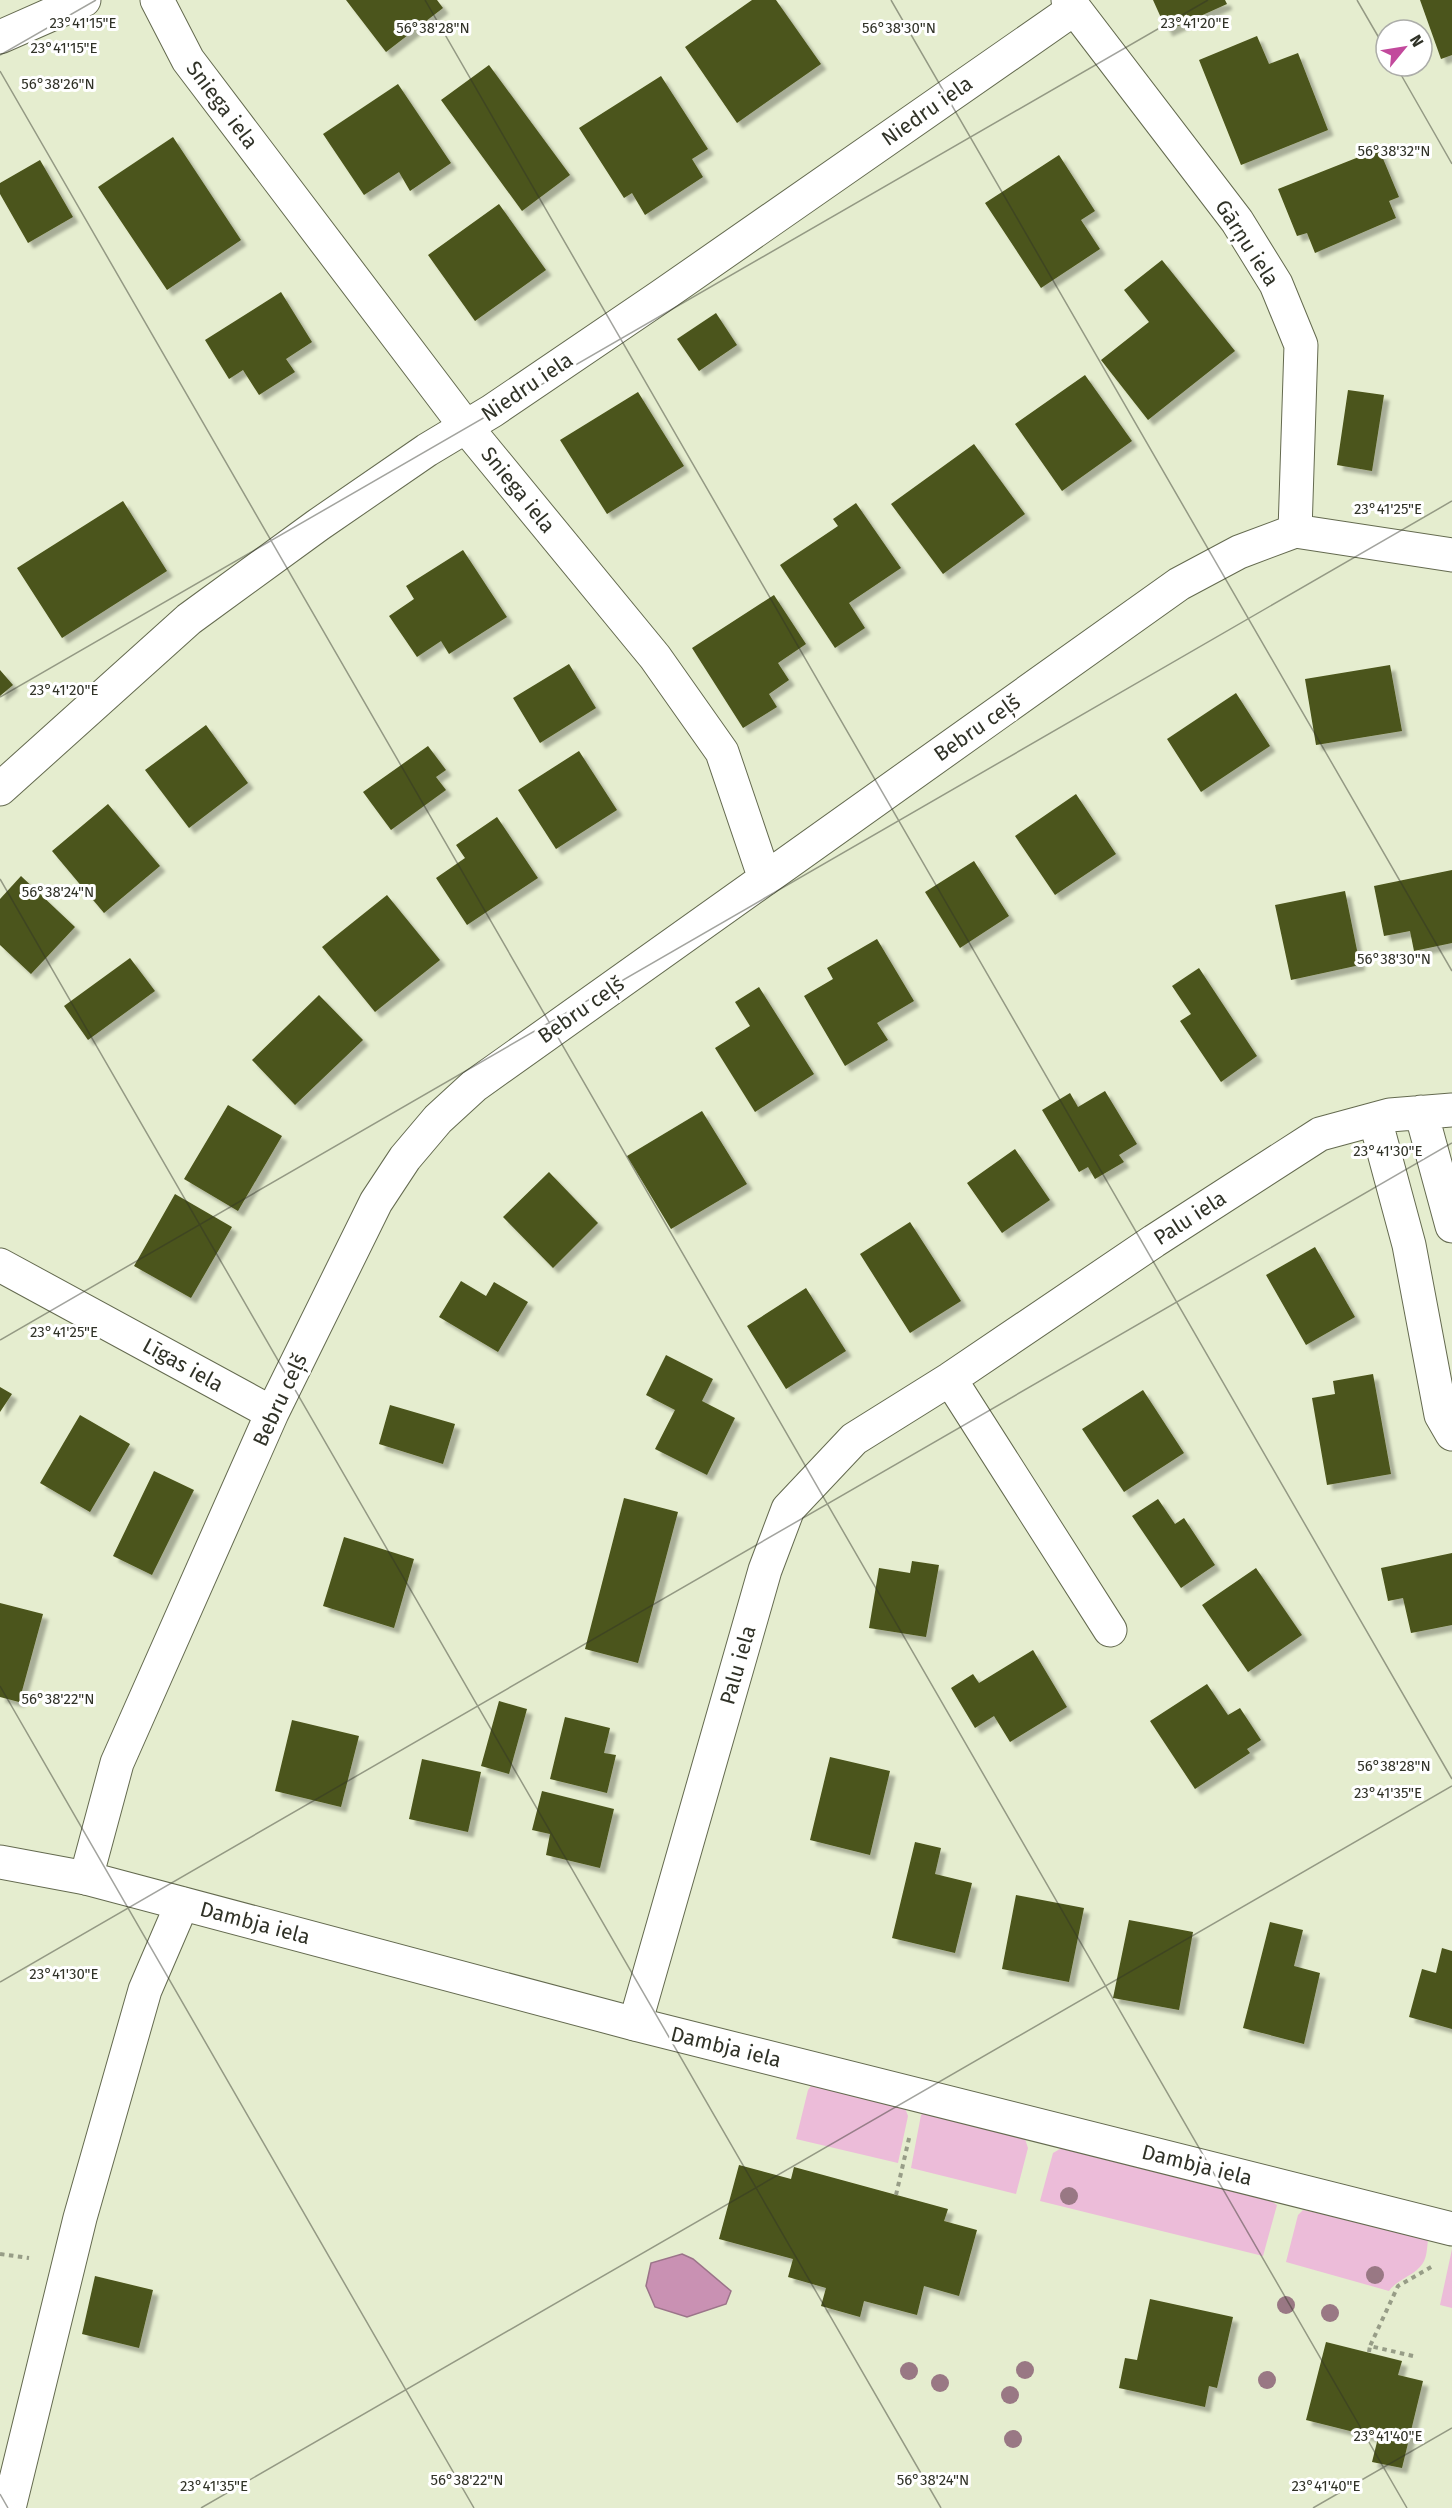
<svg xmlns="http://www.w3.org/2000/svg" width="1452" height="2508" font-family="'Fira Sans',sans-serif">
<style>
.green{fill:#ecbcd9}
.water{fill:#c991b3;stroke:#9b7489;stroke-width:1.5}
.building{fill:#4b541a;filter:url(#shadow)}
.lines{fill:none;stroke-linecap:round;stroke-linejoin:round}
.street-casing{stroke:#646a4f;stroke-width:35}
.secondary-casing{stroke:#646a4f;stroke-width:35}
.path{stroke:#979d87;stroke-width:4;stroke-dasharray:4.5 4.5;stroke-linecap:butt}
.street{stroke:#fff;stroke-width:33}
.secondary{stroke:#fff;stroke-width:33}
.tree{fill:#997884}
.ticks{fill:none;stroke:#303227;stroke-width:1.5;stroke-opacity:0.45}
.labels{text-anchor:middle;stroke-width:6;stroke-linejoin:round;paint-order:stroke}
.street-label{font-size:21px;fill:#303227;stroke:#fff}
.ticks-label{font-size:15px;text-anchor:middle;fill:#303227;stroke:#fff;stroke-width:6;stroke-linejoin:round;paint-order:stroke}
</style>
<defs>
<filter id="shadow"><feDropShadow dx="5.5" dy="5.5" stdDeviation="1.5" flood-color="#0004"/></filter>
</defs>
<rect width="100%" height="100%" fill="#e5edcf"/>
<path class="green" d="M813,2083L905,2108L908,2116L898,2163L796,2139L808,2090Z
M927,2110L1025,2139L1028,2148L1016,2194L911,2168L921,2115Z
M1069,2147L1271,2201L1277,2205L1263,2256L1040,2201L1053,2153L1060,2149Z
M1303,2210L1424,2234L1428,2240C1427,2247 1427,2257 1423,2263C1415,2276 1398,2278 1389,2291L1286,2262L1298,2215Z
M1452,2249V2308L1440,2305Z"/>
<path class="water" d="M682,2254L693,2259L731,2291L726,2304L687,2317L655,2307L646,2286L651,2263Z"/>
<path class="building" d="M346,0H437L443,8L386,52Z
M752,0H776L821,64L737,123L685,47Z
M1153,0H1225L1227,4L1167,31Z
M1420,0H1452V55L1441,59Z
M1257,36L1269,64L1298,53L1328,130L1241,165L1199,60Z
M489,65L570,175L522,211L441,100Z
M661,76L708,149L692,159L703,177L645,215L632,193L624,198L579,128Z
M398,84L451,163L410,191L399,172L364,195L323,134Z
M173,137L241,240L167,290L98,187Z
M1379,149L1399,197L1389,201L1396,218L1315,253L1307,233L1297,236L1278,189Z
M1059,155L1095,211L1081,220L1100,249L1041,288L985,203Z
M40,160L73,217L28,243L0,194V183Z
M499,204L546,270L475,321L428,255Z
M1162,260L1235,351L1148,420L1101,360L1149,322L1124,290Z
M281,292L312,342L286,359L295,372L259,395L243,370L229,379L205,340Z
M716,313L737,345L699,371L677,339Z
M1085,375L1132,441L1062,491L1015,424Z
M1348,390L1384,395L1372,471L1337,465Z
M638,392L684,466L607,514L560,440Z
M974,444L1025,514L943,574L891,504Z
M123,501L167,571L62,638L17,568Z
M856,503L901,568L849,603L865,628L835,648L780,565L838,526L833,519Z
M463,550L507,617L449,654L441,641L417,657L389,616L414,599L406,586Z
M774,595L806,644L778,663L789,680L769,694L777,707L743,728L692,648Z
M569,664L596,708L540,743L513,698Z
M1390,665L1402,731L1316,745L1305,679Z
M0,670L13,685L0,696Z
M1236,693L1270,746L1201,792L1167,739Z
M206,725L248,783L189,828L145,770Z
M428,746L446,770L436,777L446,790L391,830L363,792Z
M579,751L617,810L556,849L518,790Z
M1076,794L1116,854L1055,895L1015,836Z
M108,804L160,866L104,913L52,851Z
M497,817L538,878L467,925L436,878L465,858L456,845Z
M974,861L1009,916L960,948L925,892Z
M1452,870V943L1414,951L1410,931L1384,936L1374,886Z
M21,876L75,927L31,974L0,945V899Z
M1345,891L1360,965L1291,980L1275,905Z
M387,895L440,960L375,1012L322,947Z
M877,939L914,1001L877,1023L888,1040L845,1066L804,996L833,979L827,968Z
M130,958L155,991L88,1040L64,1006Z
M1199,968L1257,1056L1221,1082L1180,1021L1191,1014L1172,986Z
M759,987L814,1074L755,1112L715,1048L750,1026L735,1002Z
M319,995L363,1040L295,1105L252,1060Z
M1105,1091L1137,1144L1119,1155L1124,1162L1095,1179L1088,1167L1079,1172L1042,1110L1070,1093L1078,1107Z
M228,1105L282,1136L238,1211L184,1179Z
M702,1111L747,1184L671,1229L627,1156Z
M1015,1149L1050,1200L1002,1233L967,1183Z
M549,1172L598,1223L553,1268L503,1217Z
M175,1194L232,1227L191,1298L134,1266Z
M910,1222L961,1301L910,1333L860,1254Z
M1315,1247L1355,1317L1306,1345L1266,1275Z
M461,1281L486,1296L494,1282L528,1302L498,1352L439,1317Z
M806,1288L846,1351L786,1389L747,1326Z
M666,1355L713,1379L702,1401L735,1418L707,1475L655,1449L675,1410L646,1395Z
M1373,1374L1391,1474L1327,1485L1312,1398L1335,1394L1333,1381Z
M0,1387L12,1394L0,1412Z
M1143,1390L1184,1453L1124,1492L1082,1429Z
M390,1405L455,1424L443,1464L379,1444Z
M80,1415L130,1444L90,1512L40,1483Z
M154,1471L194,1490L152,1575L113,1556Z
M624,1498L678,1512L638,1663L585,1649Z
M1158,1499L1175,1524L1184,1518L1215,1565L1181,1588L1132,1516Z
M344,1537L414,1559L394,1628L323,1606Z
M1452,1553V1625L1411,1633L1403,1598L1388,1601L1381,1568Z
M912,1561L939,1565L926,1637L869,1628L879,1568L910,1573Z
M1256,1568L1302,1635L1248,1672L1202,1605Z
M0,1603L43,1614L19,1702L0,1697Z
M1033,1650L1067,1707L1010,1742L994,1716L975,1728L951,1688L973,1674L979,1683Z
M1207,1684L1228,1715L1240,1708L1261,1740L1247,1749L1250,1753L1195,1789L1150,1721Z
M499,1701L527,1709L509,1774L481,1766Z
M565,1717L610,1728L604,1753L616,1755L607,1793L550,1779Z
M292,1720L359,1736L341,1807L275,1791Z
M830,1757L890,1771L870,1855L810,1840Z
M422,1759L481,1772L468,1832L409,1819Z
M542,1791L614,1809L600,1868L546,1855L550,1834L532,1830Z
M915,1842L941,1848L935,1874L972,1883L955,1953L892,1938Z
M1016,1895L1084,1908L1069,1982L1002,1969Z
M1129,1920L1193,1932L1179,2010L1113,1998Z
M1270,1922L1303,1930L1294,1966L1320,1973L1304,2044L1243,2028Z
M1442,1948L1452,1951V2029L1409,2017L1422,1969L1436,1973Z
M739,2165L791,2179L794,2167L948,2209L944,2221L977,2230L959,2296L924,2286L917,2315L864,2301L860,2317L821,2306L826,2288L788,2277L793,2259L719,2239Z
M95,2276L153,2290L139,2348L82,2334Z
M1150,2299L1233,2317L1217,2388L1209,2386L1205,2407L1119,2388L1125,2358L1137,2360Z
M1326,2342L1402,2361L1398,2375L1423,2381L1402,2468L1372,2462L1378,2438L1306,2420Z"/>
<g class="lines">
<g class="street-casing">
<path id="street" d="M157,0L188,60L466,427L655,657L722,752L765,879
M1068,0L1237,221L1276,284L1301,345L1295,531
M0,37L84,0
M0,789L189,619L318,525L427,450L492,411L660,297L1074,9
M1421,1112L1452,1226
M1375,1119L1409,1245L1441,1415L1452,1434
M0,1265L272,1413
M950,1379L1110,1630
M86,1878L117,1763L272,1413L376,1202L405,1158L438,1119L474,1086L1179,584L1239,552L1295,531L1452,555
M635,2024L765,1570L788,1509L854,1439L950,1379L1154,1241L1320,1134L1390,1115L1452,1110
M9,2508L80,2218L145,1990L182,1904"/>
</g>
<g class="secondary-casing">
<path id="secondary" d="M0,1862L86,1878L635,2024L1452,2229"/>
</g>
<path class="path" d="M896,2195L910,2134
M0,2254L29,2258
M1369,2352L1370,2346
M1413,2356L1370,2346L1398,2286L1433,2266"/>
<use href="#street" class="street"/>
<use href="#secondary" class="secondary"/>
</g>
<g class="tree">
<circle cx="1069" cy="2196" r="9"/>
<circle cx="1375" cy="2275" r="9"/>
<circle cx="1286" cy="2305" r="9"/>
<circle cx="1330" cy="2313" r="9"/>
<circle cx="1025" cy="2370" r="9"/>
<circle cx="909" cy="2371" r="9"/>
<circle cx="1267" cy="2380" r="9"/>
<circle cx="940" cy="2383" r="9"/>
<circle cx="1010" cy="2395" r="9"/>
<circle cx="1013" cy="2439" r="9"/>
</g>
<path class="ticks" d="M425,0L1452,1779M891,0L1452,971M1357,0L1386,50M0,55L96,0M1396,66L1452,164M0,71L1407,2508M0,697L1208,0M0,879L941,2508M0,1340L1452,501M0,1686L474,2508M0,1982L1452,1143M0,2494L8,2508M201,2508L1452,1786M1313,2508L1452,2428"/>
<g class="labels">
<g class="street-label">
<text transform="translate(222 105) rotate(53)" y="7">Sniega iela</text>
<text transform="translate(927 111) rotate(-35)" y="7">Niedru iela</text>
<text transform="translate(1247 243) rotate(57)" y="7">Gārņu iela</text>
<text transform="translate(527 387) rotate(-34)" y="7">Niedru iela</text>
<text transform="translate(518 490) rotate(51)" y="7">Sniega iela</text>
<text transform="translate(977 728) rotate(-35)" y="7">Bebru ceļš</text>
<text transform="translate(581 1010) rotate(-35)" y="7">Bebru ceļš</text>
<text transform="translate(1190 1218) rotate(-33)" y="7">Palu iela</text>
<text transform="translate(183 1365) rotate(29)" y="7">Līgas iela</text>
<text transform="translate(280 1400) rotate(-65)" y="7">Bebru ceļš</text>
<text transform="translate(738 1665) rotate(-74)" y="7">Palu iela</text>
<text transform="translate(255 1923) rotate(15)" y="7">Dambja iela</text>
<text transform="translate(726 2047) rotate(14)" y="7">Dambja iela</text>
<text transform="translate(1197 2165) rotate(14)" y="7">Dambja iela</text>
</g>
</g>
<g class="ticks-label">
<text x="83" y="28">23°41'15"E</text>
<text x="1195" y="28">23°41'20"E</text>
<text x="433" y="33">56°38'28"N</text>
<text x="899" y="33">56°38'30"N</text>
<text x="64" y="53">23°41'15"E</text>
<text x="58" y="89">56°38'26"N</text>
<text x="1394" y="156">56°38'32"N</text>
<text x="1388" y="514">23°41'25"E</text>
<text x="64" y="695">23°41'20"E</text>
<text x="58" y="897">56°38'24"N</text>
<text x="1394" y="964">56°38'30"N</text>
<text x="1388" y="1156">23°41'30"E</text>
<text x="64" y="1337">23°41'25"E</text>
<text x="58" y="1704">56°38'22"N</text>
<text x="1394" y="1771">56°38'28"N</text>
<text x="1388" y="1798">23°41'35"E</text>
<text x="64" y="1979">23°41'30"E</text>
<text x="1388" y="2441">23°41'40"E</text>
<text x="467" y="2485">56°38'22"N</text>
<text x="933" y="2485">56°38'24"N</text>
<text x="214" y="2491">23°41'35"E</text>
<text x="1326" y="2491">23°41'40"E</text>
</g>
<g transform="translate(1404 48) rotate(60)"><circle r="28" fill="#ffffff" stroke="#acada9" stroke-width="1.5"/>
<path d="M0-4.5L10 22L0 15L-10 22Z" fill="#c2499c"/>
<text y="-9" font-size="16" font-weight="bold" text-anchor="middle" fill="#303227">N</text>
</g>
</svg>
